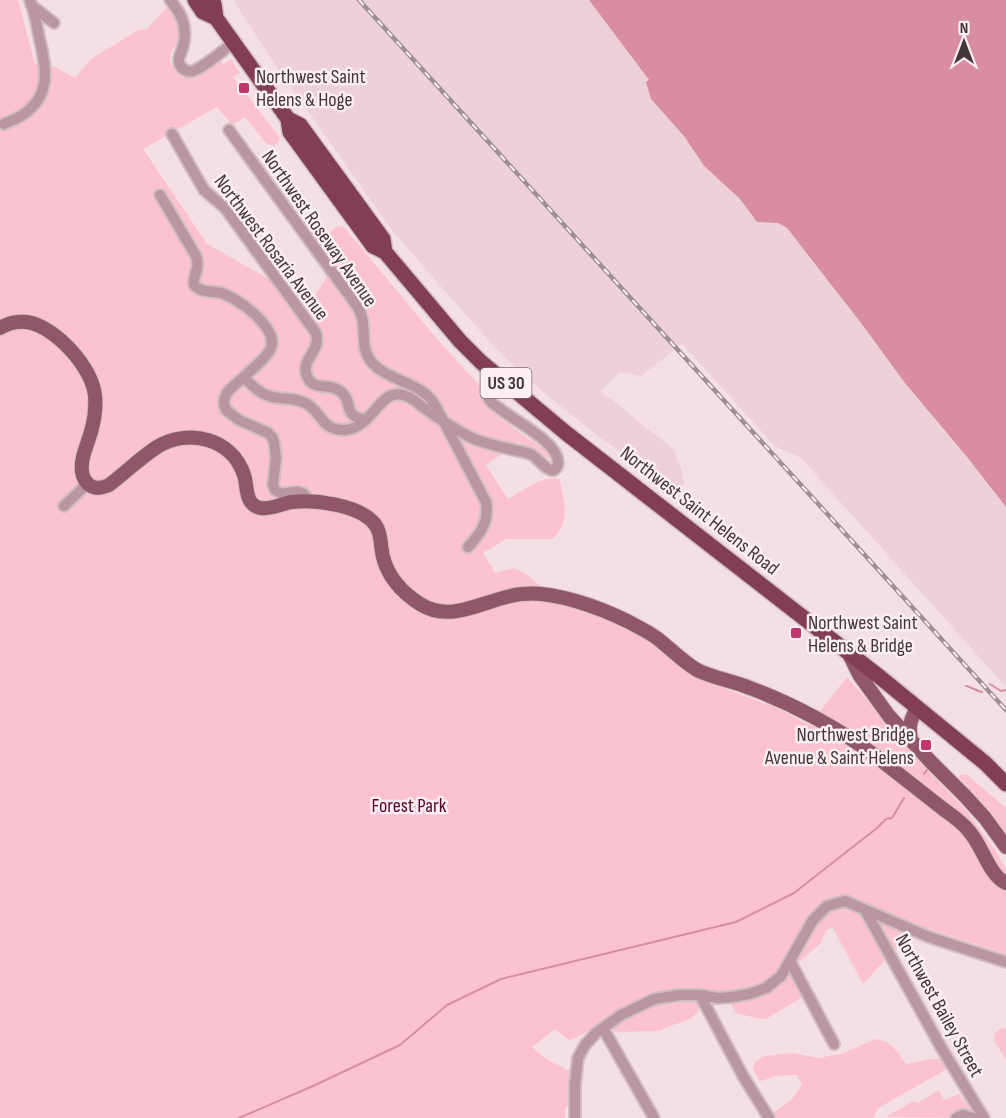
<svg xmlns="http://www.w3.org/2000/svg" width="1006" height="1118" font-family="'Sofia Sans Condensed',sans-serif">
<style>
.built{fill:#eed1d8}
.green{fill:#fcc2d2}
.water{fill:#d88da3}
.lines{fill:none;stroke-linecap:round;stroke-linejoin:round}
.stream{stroke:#d88da3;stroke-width:2}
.minor-casing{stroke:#d0bdc2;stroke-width:14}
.major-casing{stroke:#d0bdc2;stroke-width:16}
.highway-casing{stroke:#d0bdc2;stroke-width:18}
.minor{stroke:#ba97a0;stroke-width:10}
.major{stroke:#915668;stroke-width:14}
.highway{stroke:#813e54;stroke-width:15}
.rail-casing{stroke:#9e8f93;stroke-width:4.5}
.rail{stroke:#ffeef2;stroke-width:2;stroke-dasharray:7;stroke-linecap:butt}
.poi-dot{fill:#c1366d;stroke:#ffeef2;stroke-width:2}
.labels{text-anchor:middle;stroke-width:5;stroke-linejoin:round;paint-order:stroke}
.shield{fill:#ffeef2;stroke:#796e70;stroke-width:1.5}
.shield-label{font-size:18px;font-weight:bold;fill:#3f3739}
.poi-label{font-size:20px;fill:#3f3739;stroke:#ffeef2;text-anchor:start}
.street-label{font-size:20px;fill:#3f3739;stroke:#ffeef2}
.park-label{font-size:20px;fill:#5b002b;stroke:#ffeef2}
</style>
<rect width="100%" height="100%" fill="#f4dfe4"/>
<path class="built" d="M233,0H589L649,81L669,119L684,136L704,166L740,199L757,222L778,223L787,228L861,323L905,383L967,457L1006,507V687L801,458L775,446L682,344L641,376L620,372L601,391L673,449L681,468L684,483L681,497L586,427L541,390L496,349L394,233L278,69Z"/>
<path class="green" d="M0,0H18L35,64L55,67L75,78L91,59L138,30L147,29L167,7C178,17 183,31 176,45C173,50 170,52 170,58C170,63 173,67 175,71C187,89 208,69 220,61L223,64L231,59L240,73L233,77L280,138L278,143L273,146L266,143L245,117L232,125L217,107L143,149L207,244L269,279L292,308H307L327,277C324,254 317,241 338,226L344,227L437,339L481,387C480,393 480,396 483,401C490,414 535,443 550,453L552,456L549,458H547L531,448L518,442L486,465L508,499C521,492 546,472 560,480C564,505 571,518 553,539H506L483,553L495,573L513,568L526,574L562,604L597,616L649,640L682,669L702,680L777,708L809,725L847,677L920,762L965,809L995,850L1006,869V959L999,952L917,925L863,984L833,928L827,929L820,944L792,968L804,996L766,1019L756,1018L736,1013L725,993L704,990L696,993L699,1010C689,1025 672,1022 660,1031L615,1032L603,1022L576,1038L569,1040L555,1029L532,1047L546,1059L572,1072L577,1099L565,1108V1118H0Z
M966,774L1006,808V839L980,801L958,776Z
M1006,1028V1060L994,1040L995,1033L1000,1029Z
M875,1039C891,1041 897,1051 906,1064C917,1063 929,1058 940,1059L947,1069L880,1107H879L873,1118H766L791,1100L802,1085L797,1075L774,1076L762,1081L759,1080L753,1069L755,1062L765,1056L793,1053L818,1058L841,1054Z
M939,1090L944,1100L959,1094L973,1112L992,1118L886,1117L913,1101L918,1103Z"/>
<path class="water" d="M589,0H1006V507L967,457L905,383L861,323L787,228L778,223L757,222L740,199L704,166L684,136L651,99L646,82L649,80Z"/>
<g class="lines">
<path class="stream" d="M990,684L1001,691L1006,690
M966,686C972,687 976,691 982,692
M924,774L927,770
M239,1118L313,1086L400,1045L447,1005L501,979L736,922L794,893L877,828L886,819L892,818L904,798"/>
<g class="minor-casing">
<path id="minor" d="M170,0C182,14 188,28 183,47C182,51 179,55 179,60C179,69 188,74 195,70C206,66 223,50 233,43
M31,5L54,23
M4,124C10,121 16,119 21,116C51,97 47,70 40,41C37,27 35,13 30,0
M229,130L357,306C360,312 363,317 363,324C365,337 362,349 370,360C386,382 420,380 435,405L486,502C489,522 481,533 468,547
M172,134L204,190L225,208L316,333C321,351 303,357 306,373C311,393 329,382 340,391C355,402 340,415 366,420
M160,195L196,256C201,270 192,274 194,285C201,293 212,291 221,293C238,298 281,329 270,350C266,358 251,370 244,377
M308,502C305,488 293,492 282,494L275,490L273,485L276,458L274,442L272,437L268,433L239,420L226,410C219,394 233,387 244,377C251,385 259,393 269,396C281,400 294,397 305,403C321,410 321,431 345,430C376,427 379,383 409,397C415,400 421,406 427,410C442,421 458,431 474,439C487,444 501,447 514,450C520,451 526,452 532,455C537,458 548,472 554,470C557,468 558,466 558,462C557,441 514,421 499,408C494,405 488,400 487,395C485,387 491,380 496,374
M64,506L87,484
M865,910L942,1049L984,1118
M790,961L834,1044
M700,995L743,1076L769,1118
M603,1028L654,1118
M575,1118V1084L578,1058L585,1045L596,1033L621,1015L654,999L680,995H700L718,998L732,997L749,994L766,988L781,976L813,920L827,906L845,901L929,937L1006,962
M956,1118L963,1115L973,1118"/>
</g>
<g class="major-casing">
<path id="major" d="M0,328C8,323 17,321 27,322C55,326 93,368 95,396C96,407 95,417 92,428C89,442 78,461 83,476C88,489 98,490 109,485C125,473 140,458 157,447C188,428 232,438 244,475C248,486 244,504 260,508C270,510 283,503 292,502C314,499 356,505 372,521C382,530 380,545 383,557C388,577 403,593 420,604C453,625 488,597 522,594C553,590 601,608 629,622C638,627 649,632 658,639C671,649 682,661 697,670C713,678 733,681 750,688C793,704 840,729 877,757C897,773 918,789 938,805C948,813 960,820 968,830C982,844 989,876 1006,883
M848,652L860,676L889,716L930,761L965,796L985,818L1006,847
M911,739C908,726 911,719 917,708"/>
</g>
<g class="highway-casing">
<path id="highway" d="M195,0L203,12L216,18L288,119L290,132L373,246L385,252L460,341L481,362L566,433L881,678L985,763L1006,784
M211,0L214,4L216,18
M288,119L300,125L383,239L385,252"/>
</g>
<use href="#minor" class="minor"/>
<use href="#major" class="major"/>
<use href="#highway" class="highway"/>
<g class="rail-casing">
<path id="rail" d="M359,0L1006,710"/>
</g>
<use href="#rail" class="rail"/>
</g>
<g class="poi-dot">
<rect x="238" y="82" width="12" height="12" rx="3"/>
<rect x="790" y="627" width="12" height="12" rx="3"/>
<rect x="920" y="739" width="12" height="12" rx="3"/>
</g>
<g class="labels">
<rect class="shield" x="480.5" y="368" width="51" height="30" rx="4.5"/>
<g class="shield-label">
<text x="506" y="389">US 30</text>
</g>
<g class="poi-label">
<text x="256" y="83">Northwest Saint<tspan x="256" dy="23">Helens &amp; Hoge</tspan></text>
<text x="808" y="629">Northwest Saint<tspan x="808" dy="23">Helens &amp; Bridge</tspan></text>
<text x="914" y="741" text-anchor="end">Northwest Bridge<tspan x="914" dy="23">Avenue &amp; Saint Helens</tspan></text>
</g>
<g class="street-label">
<text transform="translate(320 228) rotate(55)" y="7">Northwest Roseway Avenue</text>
<text transform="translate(272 247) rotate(53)" y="7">Northwest Rosaria Avenue</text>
<text transform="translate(700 510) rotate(38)" y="7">Northwest Saint Helens Road</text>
<text transform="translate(940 1005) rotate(61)" y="7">Northwest Bailey Street</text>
</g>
<g class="park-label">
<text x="409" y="812">Forest Park</text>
</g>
</g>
<g transform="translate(964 42)" stroke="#ffeef2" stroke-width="4.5" paint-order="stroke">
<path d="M0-4.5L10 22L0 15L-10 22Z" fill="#3f3739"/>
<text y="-9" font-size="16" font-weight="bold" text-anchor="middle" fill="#3f3739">N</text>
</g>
</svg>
